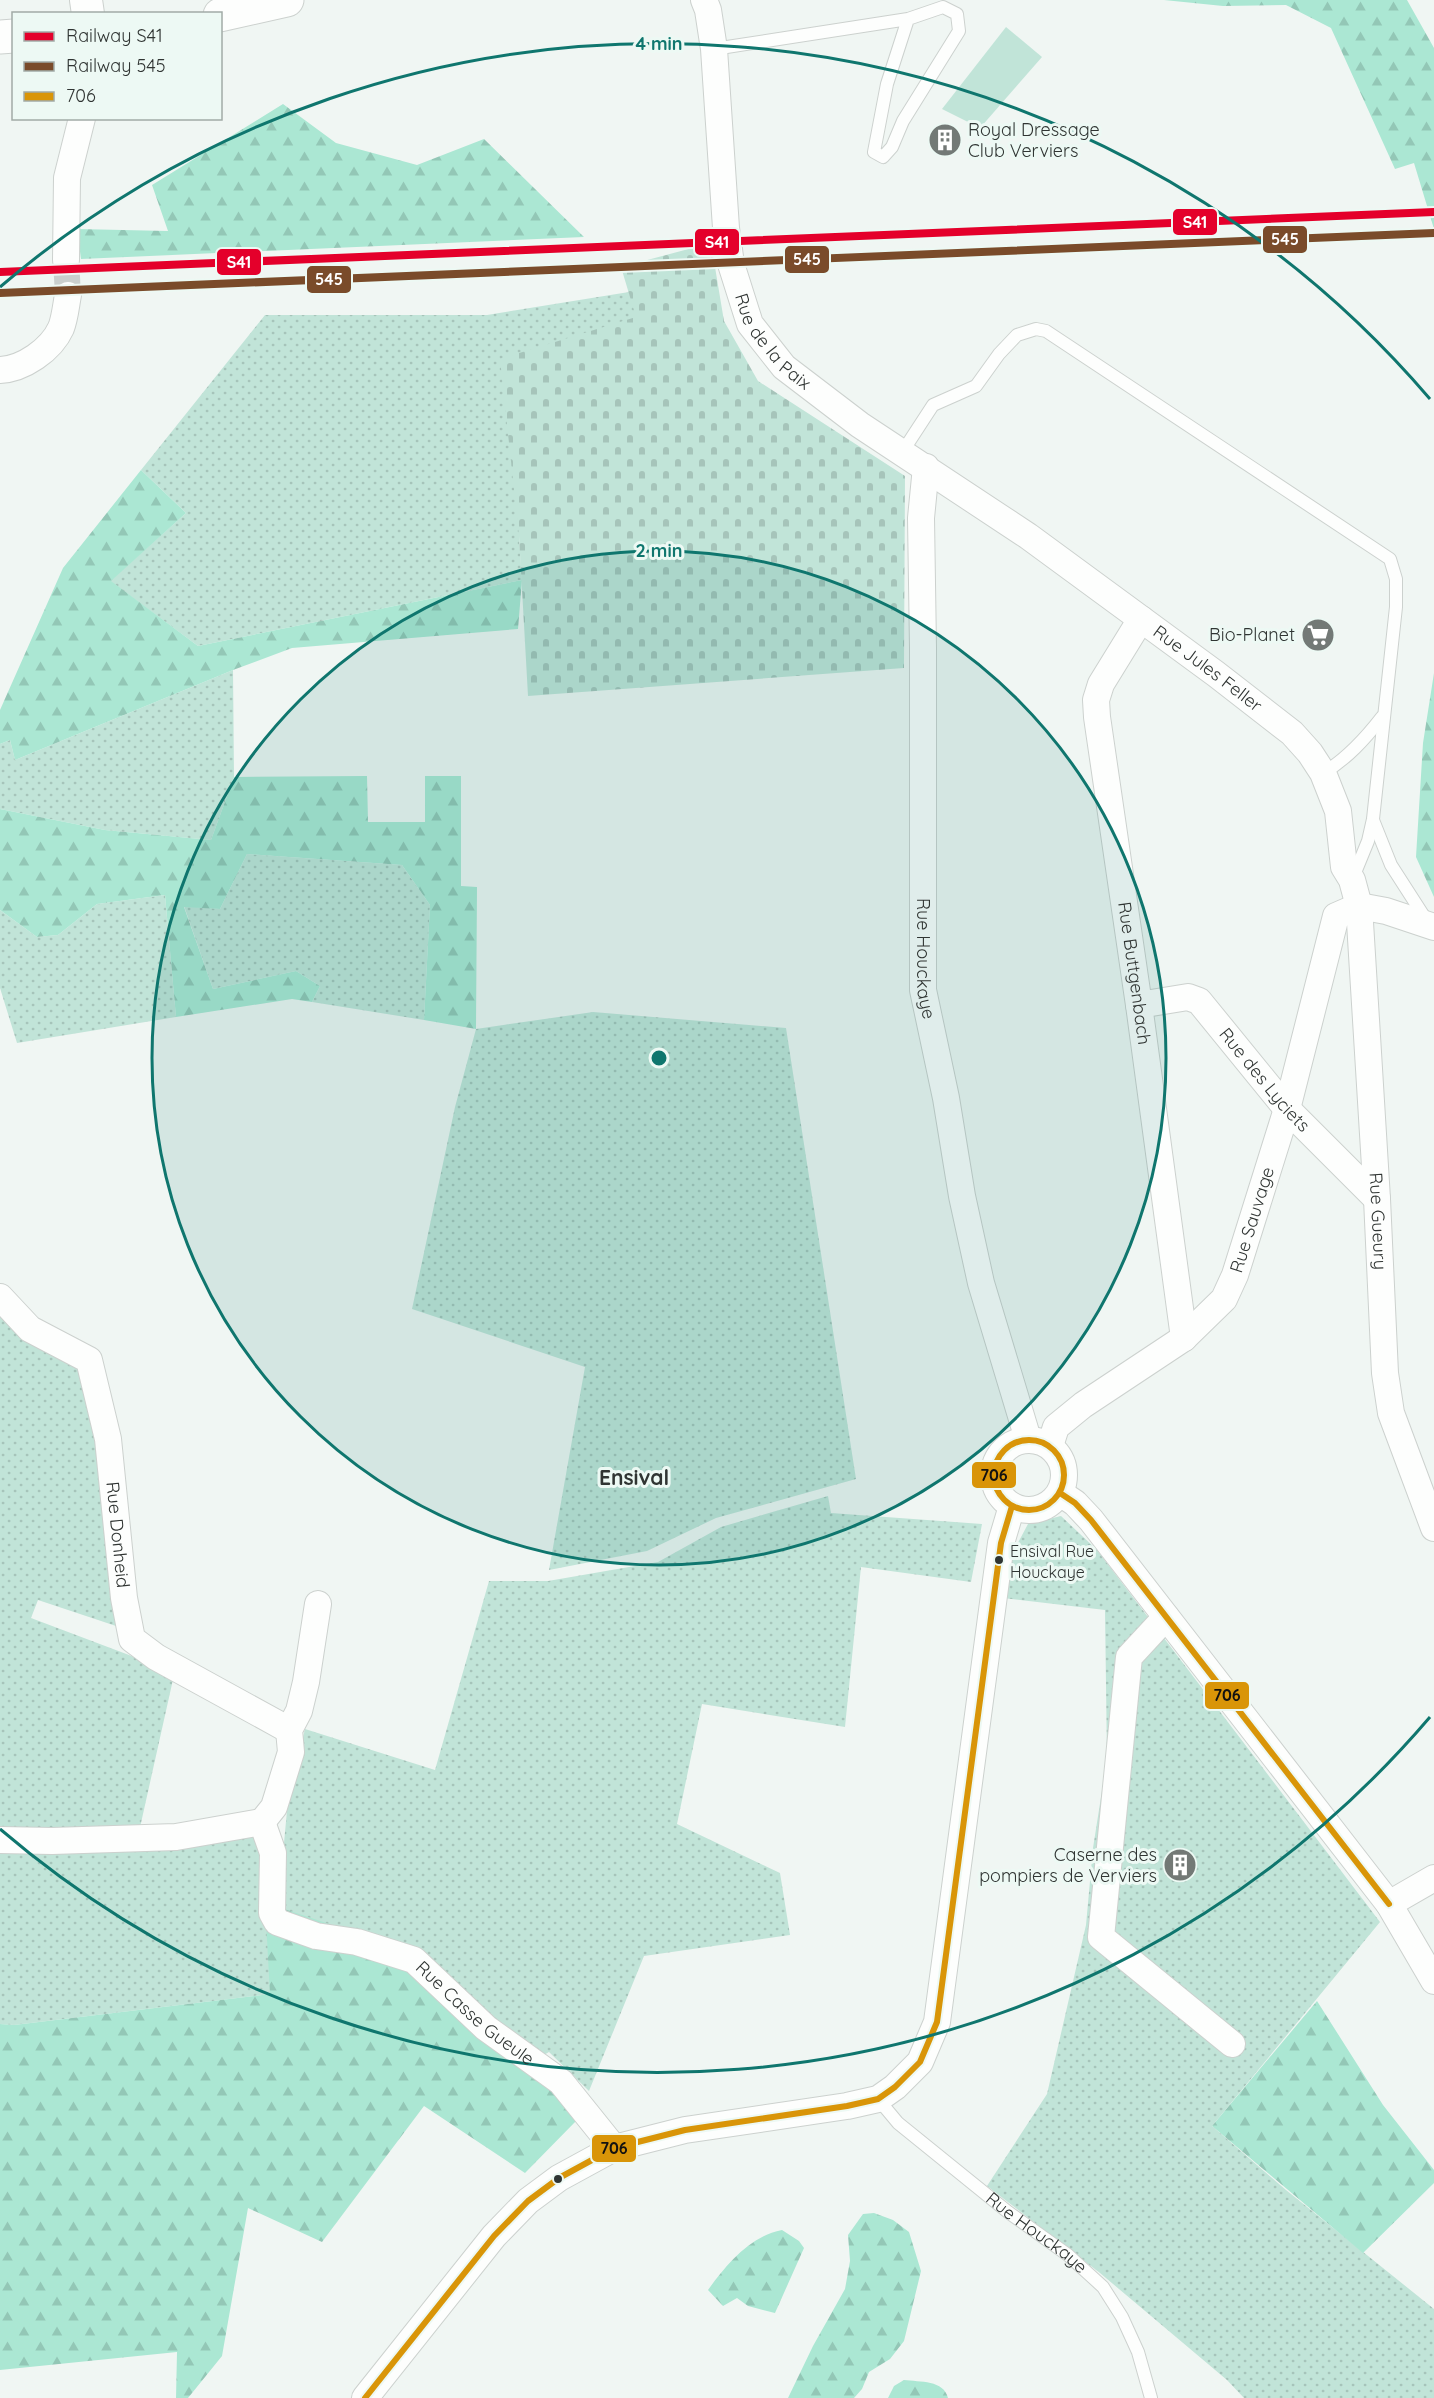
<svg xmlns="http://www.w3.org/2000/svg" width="1434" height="2398" font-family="Quicksand,sans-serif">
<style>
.grass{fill:url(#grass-dots)}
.forest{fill:url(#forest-firs)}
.cemetery{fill:url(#cemetery-stones)}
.green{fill:#c1e4d8}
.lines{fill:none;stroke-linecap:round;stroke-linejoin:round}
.minor-tunnel{stroke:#cacfcd;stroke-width:26;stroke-dasharray:26 13;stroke-linecap:butt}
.service-casing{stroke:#ccd1ce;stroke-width:14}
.minor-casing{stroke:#ccd1ce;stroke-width:28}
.tertiary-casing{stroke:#ccd1ce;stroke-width:34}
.primary-casing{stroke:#ccd1ce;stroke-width:35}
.service{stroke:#fdfefd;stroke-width:12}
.minor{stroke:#fdfefd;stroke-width:26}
.tertiary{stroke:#fdfefd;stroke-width:32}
.primary{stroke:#fdfefd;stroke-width:33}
.bus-1-casing{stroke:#edf9f4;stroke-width:10}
.bus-1{stroke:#d99508;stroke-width:6}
.rail-1-casing{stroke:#edf9f4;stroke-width:12}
.rail-2-casing{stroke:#edf9f4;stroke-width:12}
.rail-1{stroke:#e4002b;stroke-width:8}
.rail-2{stroke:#7a4b2a;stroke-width:8}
.ring{fill:none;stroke:#0f766e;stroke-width:3}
.bus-dot{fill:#303533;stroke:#edf9f4;stroke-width:2}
.labels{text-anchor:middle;stroke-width:6;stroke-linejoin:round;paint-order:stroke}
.bus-label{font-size:16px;fill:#303533;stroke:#edf9f4;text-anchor:start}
.poi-label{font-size:18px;fill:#303533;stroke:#edf9f4;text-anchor:end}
.street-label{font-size:18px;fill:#303533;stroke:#edf9f4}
.quarter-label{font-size:21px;font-weight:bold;fill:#303533;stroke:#edf9f4}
.centre{fill:#0f766e;stroke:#edf9f4;stroke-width:3}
.ring-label{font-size:18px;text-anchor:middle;font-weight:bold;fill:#0f766e;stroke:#edf9f4;stroke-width:6;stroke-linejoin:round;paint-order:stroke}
.line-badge{stroke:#edf9f4;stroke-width:2}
.badge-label{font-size:16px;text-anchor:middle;font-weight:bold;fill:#fff}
.pale-badge-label{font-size:16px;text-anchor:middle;font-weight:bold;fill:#111}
</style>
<defs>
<pattern id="grass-dots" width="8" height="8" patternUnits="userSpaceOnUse" patternTransform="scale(1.5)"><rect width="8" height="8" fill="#c1e4d8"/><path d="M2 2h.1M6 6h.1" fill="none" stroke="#a6c4ba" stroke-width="1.8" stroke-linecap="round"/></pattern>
<pattern id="forest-firs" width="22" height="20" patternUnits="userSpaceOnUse" patternTransform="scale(1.5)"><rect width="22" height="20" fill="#abe7d3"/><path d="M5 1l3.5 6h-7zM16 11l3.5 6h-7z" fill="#93c7b6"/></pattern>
<pattern id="cemetery-stones" width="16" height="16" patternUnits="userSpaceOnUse" patternTransform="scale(1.5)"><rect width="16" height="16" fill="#c1e4d8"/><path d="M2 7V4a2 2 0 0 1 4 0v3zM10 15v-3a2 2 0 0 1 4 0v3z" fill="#a6c4ba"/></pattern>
</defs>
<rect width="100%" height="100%" fill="#f0f6f3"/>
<path class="grass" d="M629,292L637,317L519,536L522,580L198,646L110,581L186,513L141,470L265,315H487Z
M233,670L234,777L211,840L105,830L0,809V744L10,740L15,760Z
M247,854L402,865L430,905L424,1020L312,1002L320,986L296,971L213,989L184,906L220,909Z
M165,895L176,1017L17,1043L0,988V910L37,937L58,935L97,904Z
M593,1012L786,1028L856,1479L716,1518L647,1551L549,1570L585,1367L412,1309L455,1107L476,1029Z
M0,1315L82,1367L98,1407L116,1626L38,1600L31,1618L129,1655L174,1675L139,1832L0,1835Z
M828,1496L831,1513L982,1524L971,1582L861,1567L845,1727L702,1704L677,1824L780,1873L790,1935L644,1956L589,2091L549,2052L537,2059L278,1907L288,1800L305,1729L435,1770L489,1581H548L658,1562L721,1527Z
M1061,1516L1097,1550L1380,1922L1212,2126L1286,2190L1434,2309V2398H1244L1227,2380L1100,2273L987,2186L1047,2094L1086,1925L1093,1848L1107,1759L1105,1610L1003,1598L1013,1552L1028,1524Z
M255,1835L262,1851L271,1994L14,2025L0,2024V1852Z"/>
<path class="forest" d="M1164,0H1407L1434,48V229L1414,163L1395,169L1331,28L1286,5L1223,6Z
M283,104L336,143L417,165L484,139L584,237L81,259L77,229L168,231L152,185Z
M141,470L186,513L111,581L198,646L522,580L518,629L292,648L233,670L15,760L10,740L0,744V710L63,568Z
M1434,673V897L1416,857L1423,743Z
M367,776L368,822H425V776H461V886L477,887L476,1029L424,1020L430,905L402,865L247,854L220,909L184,907L213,989L296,971L320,986L312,1002L292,999L176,1017L165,895L97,904L58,935L37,937L0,910V809L105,830L211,840L234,777Z
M278,1907L429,1957L537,2059L576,2121L525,2173L424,2106L322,2242L248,2208L222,2356L188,2398H176L177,2352L0,2370V2024L14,2025L270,1994L266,1922Z
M1317,2001L1383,2105L1434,2170V2183L1363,2253L1212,2126Z
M874,2213L893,2220L909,2232L921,2271L904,2341L890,2359L869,2372L862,2389L854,2398H788L813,2346L845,2289L850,2261L848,2235L863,2214Z
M782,2230L799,2241L804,2248L775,2313L748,2306L737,2298L723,2306L708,2290C726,2265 750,2236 782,2230Z
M904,2380C920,2382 944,2380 948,2398H888L894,2386Z"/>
<path class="cemetery" d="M711,243L724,321L758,381L905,476L904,668L528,696L519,536L500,359L636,317L621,267Z"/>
<path class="green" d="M1006,27L1042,57L980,128L942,109Z"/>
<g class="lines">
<path class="minor-tunnel" d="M66,260L68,295"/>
<g class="service-casing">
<g id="service">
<path d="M714,49L908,19L943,7L957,14L959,31L903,121L892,147L883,157L874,152L887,84L908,19"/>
<path d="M903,451L933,405L976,386L999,354L1017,335L1036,329L1046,331L1390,559L1396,579V607L1373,819L1368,841L1352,880"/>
<path d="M1323,773C1347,759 1365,739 1382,717"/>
<path d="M1373,820L1391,865L1427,921"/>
<path id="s1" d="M878,2099L898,2123L1008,2212L1068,2255L1103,2287L1122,2317L1138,2352L1151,2398"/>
</g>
</g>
<g class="minor-casing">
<g id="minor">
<path id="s2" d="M704,0L708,10L714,49L726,228L731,264L750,324L784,367L860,425L1028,536L1216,674L1292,733L1310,753L1323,773L1338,811L1344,867L1352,880L1359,906L1377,1199L1385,1373L1391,1413L1434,1528"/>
<path d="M66,260L67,178L82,118"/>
<path d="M0,370C23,369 51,350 61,328C65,318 66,305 68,295"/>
<path id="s3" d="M926,467L921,518L923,648V990L946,1098L962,1196L981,1283L1028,1439"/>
<path id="s4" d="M1141,619L1101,684L1096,700L1097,717L1139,1005L1184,1338"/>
<path d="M1359,906L1386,911L1434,927"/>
<path id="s5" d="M1139,1005L1188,997L1199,1001L1287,1109L1377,1199"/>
<path id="s6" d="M0,1297L30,1329L89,1360L108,1439L124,1598L132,1639L156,1657L289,1730"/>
<circle cx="1029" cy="1475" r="35"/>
<path id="s7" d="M1050,1446L1056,1427L1083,1405L1184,1338L1224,1299L1235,1275L1287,1109L1336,916L1359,906"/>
<path d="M1060,1493L1075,1503L1091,1520L1389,1904L1434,1981"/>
<path d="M1166,1617L1129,1657L1101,1937L1232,2044"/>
<path id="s8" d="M262,1822L273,1853L272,1913L277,1922L316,1936L357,1942L414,1960L486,2028L561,2082L614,2148"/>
<path d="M262,1822L274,1807L291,1752L289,1730L299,1711L306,1682L318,1604"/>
<path d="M0,1840L52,1841L176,1837L262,1822"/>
<path d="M1389,1904L1434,1878"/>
<path d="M365,2398L494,2236L528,2201L559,2178L614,2148L685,2130L847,2106L878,2099L895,2087L920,2062L937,2022L1001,1543L1012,1506"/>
</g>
</g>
<g class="tertiary-casing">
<path id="tertiary" d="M86,0L88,14"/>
</g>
<g class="primary-casing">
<path id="primary" d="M220,15L287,0
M0,37L14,36"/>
</g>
<use href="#service" class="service"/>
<use href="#minor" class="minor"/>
<use href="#tertiary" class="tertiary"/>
<use href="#primary" class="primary"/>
<g class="bus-1-casing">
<path id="bus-1" d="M994 1475a35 35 0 1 1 70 0a35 35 0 1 1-70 0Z
M1060,1493L1075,1503L1091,1520L1389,1904
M365,2398L494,2236L528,2201L559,2178L614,2148L685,2130L847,2106L878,2099L895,2087L920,2062L937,2022L1001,1543L1012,1506"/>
</g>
<use href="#bus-1" class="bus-1"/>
<g class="rail-1-casing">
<path id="rail-1" d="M0,272L1434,212"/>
</g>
<g class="rail-2-casing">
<path id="rail-2" d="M0,293L1434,233"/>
</g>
<use href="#rail-1" class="rail-1"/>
<use href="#rail-2" class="rail-2"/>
</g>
<circle cx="659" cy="1058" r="507" fill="#0f766e" fill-opacity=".12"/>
<g class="ring">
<circle cx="659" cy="1058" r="507"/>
<path d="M1430 1717A1014 1014 0 0 1 0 1829M0 287A1014 1014 0 0 1 1430 399"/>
</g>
<defs>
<g id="building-disc" transform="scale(1.725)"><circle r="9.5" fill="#737976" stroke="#edf9f4"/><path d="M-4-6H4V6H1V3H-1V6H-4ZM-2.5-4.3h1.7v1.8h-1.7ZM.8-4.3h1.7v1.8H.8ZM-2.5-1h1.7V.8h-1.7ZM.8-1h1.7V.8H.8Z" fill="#fff"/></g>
<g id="supermarket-disc" transform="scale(1.725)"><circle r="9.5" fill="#737976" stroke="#edf9f4"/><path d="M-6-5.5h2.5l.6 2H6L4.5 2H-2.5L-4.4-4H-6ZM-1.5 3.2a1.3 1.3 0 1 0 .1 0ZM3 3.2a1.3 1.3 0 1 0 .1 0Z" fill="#fff"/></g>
</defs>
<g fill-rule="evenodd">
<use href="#building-disc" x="945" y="140"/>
<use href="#supermarket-disc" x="1318" y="635"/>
<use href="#building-disc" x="1180" y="1865"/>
</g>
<g class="bus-dot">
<circle cx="999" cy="1560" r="5"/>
<circle cx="558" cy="2179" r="5"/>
</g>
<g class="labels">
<g class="bus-label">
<text x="1010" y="1557">Ensival Rue<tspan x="1010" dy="21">Houckaye</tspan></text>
</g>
<g class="poi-label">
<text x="968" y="136" text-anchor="start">Royal Dressage<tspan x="968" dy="21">Club Verviers</tspan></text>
<text x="1295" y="641">Bio-Planet</text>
<text x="1157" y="1861">Caserne des<tspan x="1157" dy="21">pompiers de Verviers</tspan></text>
</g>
<g class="street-label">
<text dy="6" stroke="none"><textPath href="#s2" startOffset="356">Rue de la Paix</textPath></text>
<text dy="6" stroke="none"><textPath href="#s2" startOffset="904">Rue Jules Feller</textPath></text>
<text dy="6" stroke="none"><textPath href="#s3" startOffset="492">Rue Houckaye</textPath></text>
<text dy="6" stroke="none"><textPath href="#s4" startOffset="369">Rue Buttgenbach</textPath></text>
<text dy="6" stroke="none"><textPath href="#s5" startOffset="164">Rue des Lyciets</textPath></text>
<text dy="6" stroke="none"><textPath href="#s7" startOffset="316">Rue Sauvage</textPath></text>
<text dy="6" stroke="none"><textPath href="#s2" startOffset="1516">Rue Gueury</textPath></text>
<text dy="6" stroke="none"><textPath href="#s6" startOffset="288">Rue Donheid</textPath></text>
<text dy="6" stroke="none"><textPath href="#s8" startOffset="327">Rue Casse Gueule</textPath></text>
<text dy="6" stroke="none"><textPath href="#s1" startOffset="208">Rue Houckaye</textPath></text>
</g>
<g class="quarter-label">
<text x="634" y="1485">Ensival</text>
</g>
</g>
<circle cx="659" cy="1058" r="9" class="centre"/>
<g class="ring-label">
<text x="659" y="50">4 min</text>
<text x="659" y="557">2 min</text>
</g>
<g class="line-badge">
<rect x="1172" y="208" width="46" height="28" rx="6" fill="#e4002b"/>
<rect x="1262" y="225" width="46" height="29" rx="6" fill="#7a4b2a"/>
<rect x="694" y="228" width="46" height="28" rx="6" fill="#e4002b"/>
<rect x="784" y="245" width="46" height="29" rx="6" fill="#7a4b2a"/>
<rect x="216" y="248" width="46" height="28" rx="6" fill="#e4002b"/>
<rect x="306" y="265" width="46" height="29" rx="6" fill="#7a4b2a"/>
<rect x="971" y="1461" width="46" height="28" rx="6" fill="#d99508"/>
<rect x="1204" y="1681" width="46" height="29" rx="6" fill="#d99508"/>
<rect x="591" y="2134" width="46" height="29" rx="6" fill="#d99508"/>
</g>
<g class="badge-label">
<text x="1195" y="228">S41</text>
<text x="1285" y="245">545</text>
<text x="717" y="248">S41</text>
<text x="807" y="265">545</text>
<text x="239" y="268">S41</text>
<text x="329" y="285">545</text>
</g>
<g class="pale-badge-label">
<text x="994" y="1481">706</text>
<text x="1227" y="1701">706</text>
<text x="614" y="2154">706</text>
</g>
<rect x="12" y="12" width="210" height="108" fill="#edf9f4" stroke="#a1aba7" stroke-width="1.5"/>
<rect x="24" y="32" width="30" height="9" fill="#e4002b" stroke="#a1aba7" stroke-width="1.5"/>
<text x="66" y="42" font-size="18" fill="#303533">Railway S41</text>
<rect x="24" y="62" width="30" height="9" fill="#7a4b2a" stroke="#a1aba7" stroke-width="1.5"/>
<text x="66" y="72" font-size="18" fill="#303533">Railway 545</text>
<rect x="24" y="92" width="30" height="9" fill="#d99508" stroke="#a1aba7" stroke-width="1.5"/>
<text x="66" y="102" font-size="18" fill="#303533">706</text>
</svg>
